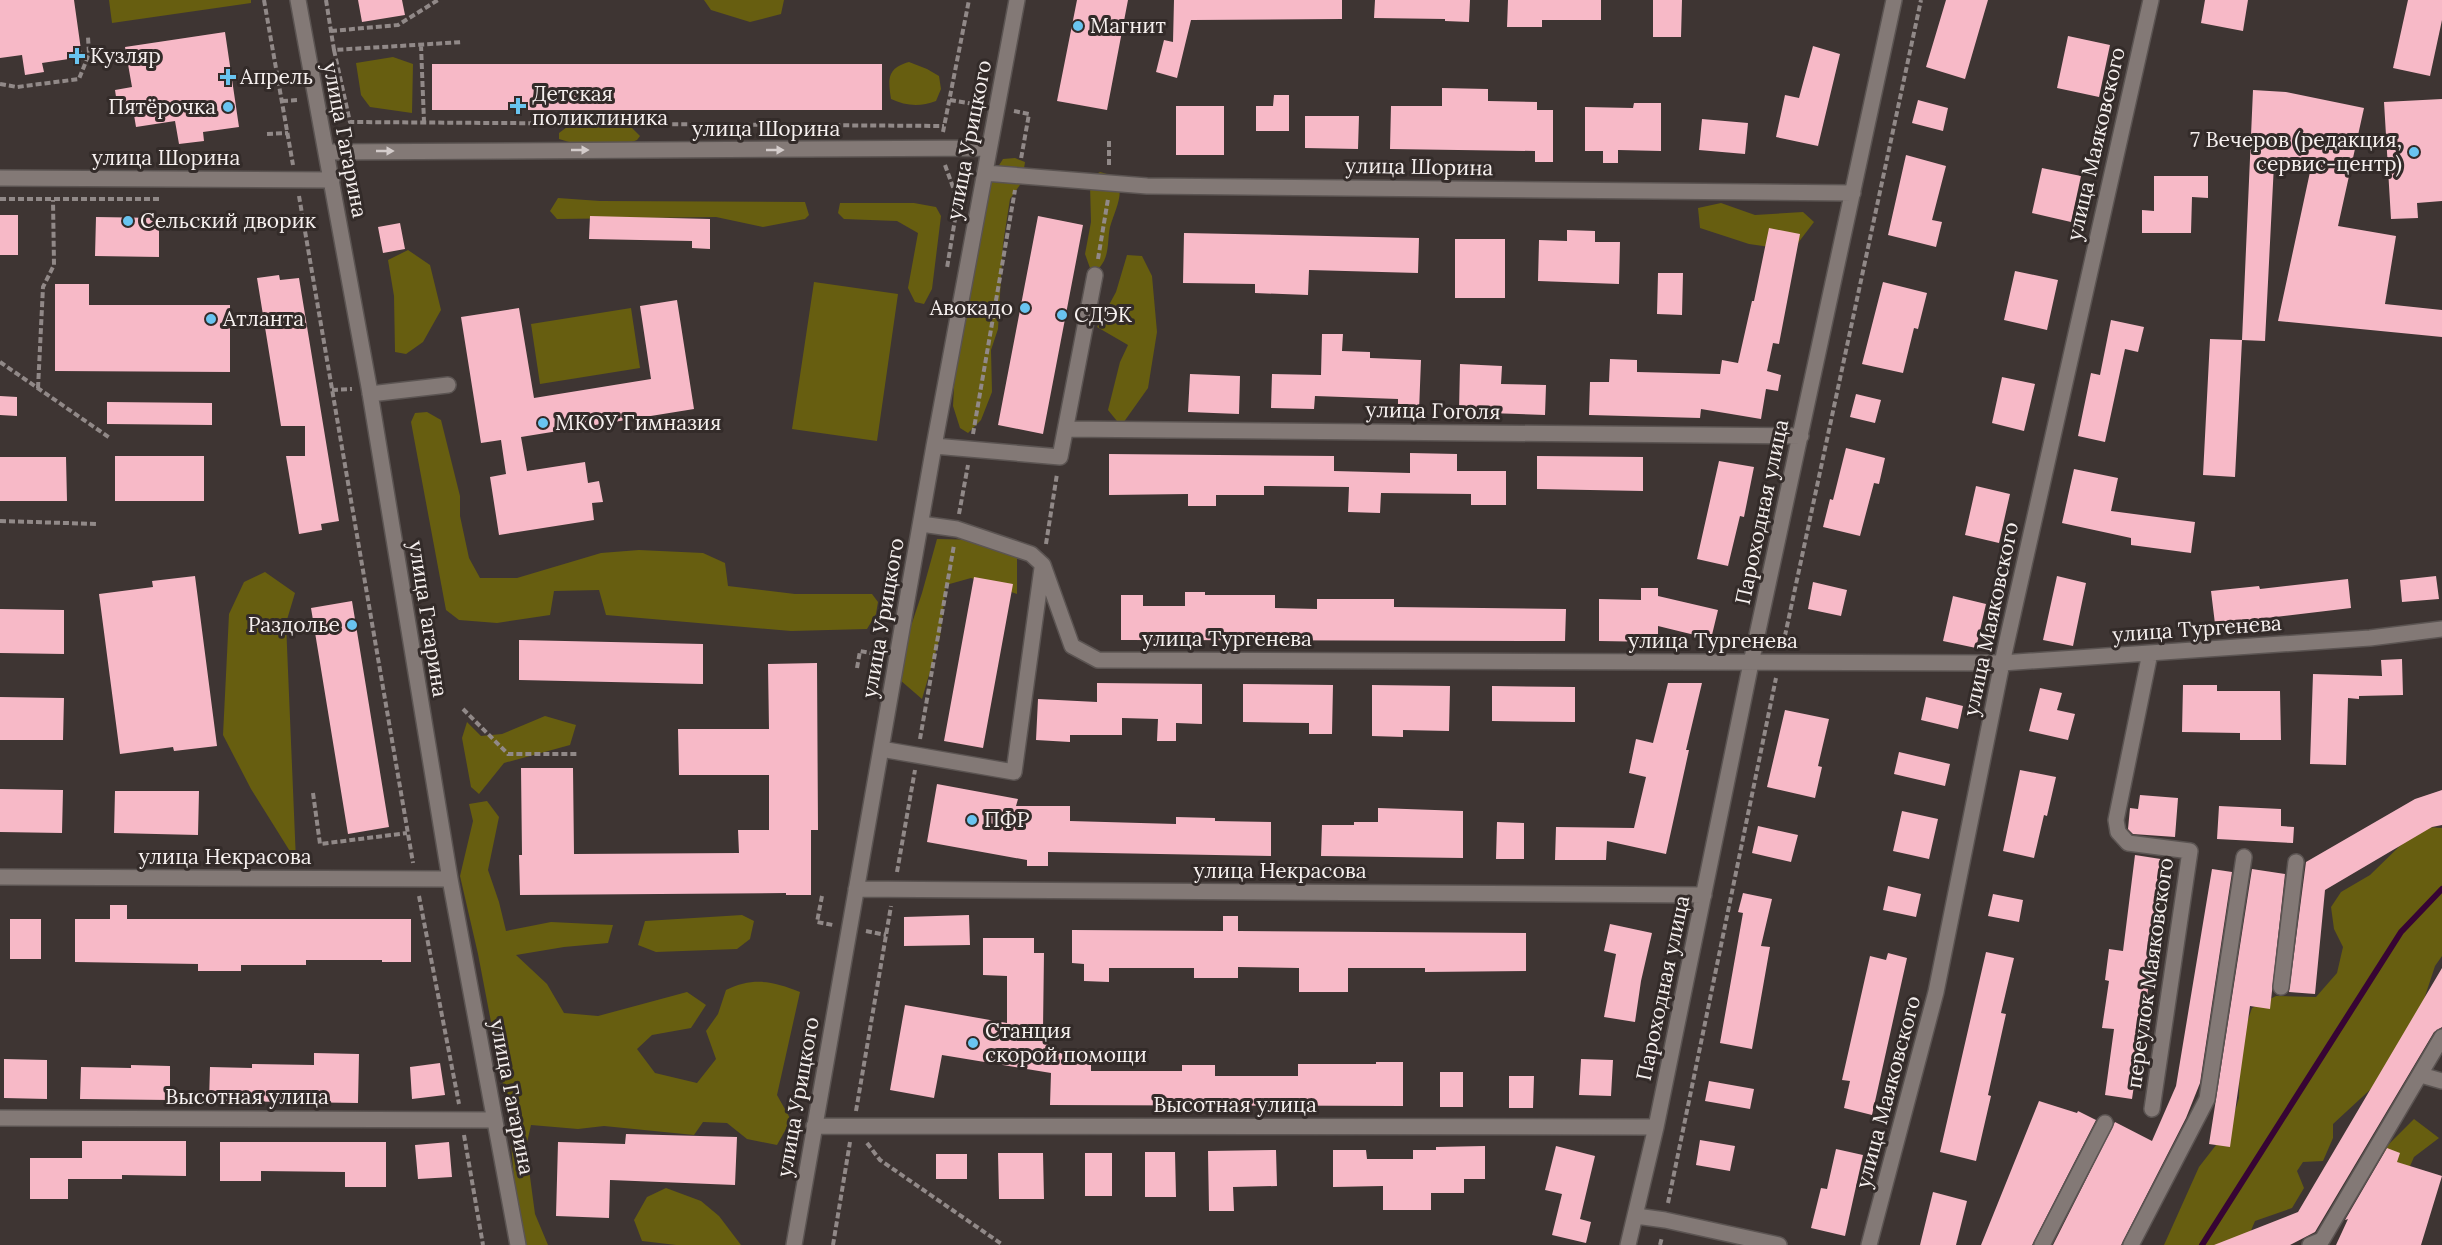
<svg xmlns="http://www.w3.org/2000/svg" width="2442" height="1245" font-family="Lora,serif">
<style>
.green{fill:#675e10}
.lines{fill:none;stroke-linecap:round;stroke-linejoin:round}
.stream{stroke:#370434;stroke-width:6}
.building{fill:#f7b9c7}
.minor-casing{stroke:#5b5452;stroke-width:18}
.path{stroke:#918988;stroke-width:4;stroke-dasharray:6 3;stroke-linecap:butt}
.minor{stroke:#837976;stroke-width:15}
.oneway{fill:#d4cccb}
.poi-dot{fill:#69c4f0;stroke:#332b29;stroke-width:2}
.labels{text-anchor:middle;stroke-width:6;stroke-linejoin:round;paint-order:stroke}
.poi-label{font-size:21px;fill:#f6f0ef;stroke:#332b29;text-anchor:start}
.street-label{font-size:21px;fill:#f6f0ef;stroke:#332b29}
</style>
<rect width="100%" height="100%" fill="#3e3533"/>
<path class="green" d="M109,0H251V3L112,23Z
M704,0H784L781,14L750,22L711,10Z
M393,57L413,64L412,113L370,107L361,95L356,63Z
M909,62L927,69L939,76L941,89L936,101C920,107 906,106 891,99C888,79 887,68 909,62Z
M567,127L632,128L640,136L637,140L632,142H569L559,139V133Z
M1015,158L1025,162L1022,182L1010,199L1003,244L998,329L991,350L992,392L981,420L968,433L960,428L953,406L955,368L989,181L1003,159Z
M1100,172C1133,179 1116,206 1110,227C1107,241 1110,255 1100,267L1090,268L1085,254L1091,222L1090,185L1093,176Z
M558,198L600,201L805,202L809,215L805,219L763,227L716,217L557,219L550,211Z
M840,203H914L936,207L941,216L932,289L924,304L915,302L908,288L918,233L897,221L844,219L838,213Z
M1721,203L1755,215L1803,212L1814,222L1798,243L1770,247L1749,244L1700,228L1698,208Z
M408,250L430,265L441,310L423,342L406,354L395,352L394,296L388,260Z
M1127,255L1142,256L1152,276L1157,332L1148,388L1121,426L1108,410L1120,362L1128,345L1097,327L1116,292Z
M814,282L898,294L877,441L792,429Z
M631,308L640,368L540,384L531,324Z
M427,412L441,420L460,496V516L469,558L480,578H517L601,553L639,550L703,553L725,563L728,586L795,594H872L878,602L876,614L867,629L791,631L606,615L599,590L554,591L550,615L497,623L459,620L446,610L411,422L415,413Z
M937,539L980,540L1017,556V594L971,578L946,585L940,637L922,699L900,680L902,653L922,593Z
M265,572L295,593L286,623L296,861L251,789L223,735L229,614L244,582Z
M545,716L576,725L570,745L504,763L479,794L471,787L462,738L467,722L481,736L502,734Z
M487,801L499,817L488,870L499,902L506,931L551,922L613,925L608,943L564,947L516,955L547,984L564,1013L598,1016L687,992L706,1005L691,1028L652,1035L637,1049L655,1073L697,1083L716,1059L706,1031L718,1014L726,990C753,977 773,981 800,992L777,1095L791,1120L777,1145L747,1139L727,1123L703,1122L694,1135L604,1126L578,1129L531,1125L526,1147L535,1214L548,1245H519L509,1116L478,954L460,876L473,821L469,804Z
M2426,827L2442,828V956L2435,966L2415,1027L2373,1087L2333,1124V1138L2323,1161L2303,1162L2297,1171L2304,1188L2292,1208L2255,1221L2245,1245H2164L2199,1167L2230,1127L2239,1098L2240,1042L2252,1008L2276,996L2316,997L2337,973L2343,947L2334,929L2331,907L2341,892L2370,875L2407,839Z
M742,915L754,921L750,939L737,949L656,952L638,945L645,921Z
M2414,1119L2439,1138L2414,1157L2400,1189L2347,1245L2387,1146Z
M666,1188L701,1201L719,1216L741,1245H676L642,1241L634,1220L647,1197Z"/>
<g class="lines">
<path class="stream" d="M2202,1245L2401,932L2442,889"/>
</g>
<path class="building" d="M0,0H74L82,57L42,63L44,72L25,75L22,55L0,58Z
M358,0H402L405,15L362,22Z
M1077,0H1128L1107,110L1057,101Z
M1174,0H1342V19L1191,20L1177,78L1156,72L1164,40L1173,42Z
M1375,0H1470L1469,22L1445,21V19L1374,18Z
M1508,0H1601V20H1542V27H1507Z
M1653,0H1682L1681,37H1653Z
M1946,0H1988L1965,79L1926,67Z
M2205,0H2248L2243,31L2201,23Z
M2408,0H2442V20L2430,76L2393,68Z
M225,32L239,127L203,132L204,141L179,144L175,121L136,127L134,115L119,117L115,90L132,87L125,47Z
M2068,36L2110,45L2099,97L2057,88Z
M1813,46L1840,54L1818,146L1776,137L1785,95L1799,98Z
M432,64H882V110H432Z
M1442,88L1488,89V101L1537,102V110H1553V162H1535V151L1390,149L1391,106H1442Z
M2253,90L2286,92L2364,108L2338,226L2396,236L2385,304L2442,310V337L2278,321L2310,172L2274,164L2265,341L2242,340Z
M1274,95H1289V131H1256V106H1273Z
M2442,99V201L2417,203L2418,218L2391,219L2384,102Z
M1918,100L1948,108L1943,131L1912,123Z
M1634,103H1661V151L1618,150V163H1603V151H1585V107L1633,108Z
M1176,106H1224V155H1176Z
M1305,116H1359L1358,149L1305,148Z
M1702,119L1748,123L1745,154L1699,150Z
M1906,155L1946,166L1932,220L1942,222L1936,247L1888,235Z
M2042,168L2081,176L2071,222L2032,213Z
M2154,176H2208V198L2192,197L2191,233H2142V210L2154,211Z
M0,215H18V255H0Z
M590,216L710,219V249L692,248V241L589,239Z
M1038,216L1083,225L1043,434L998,425Z
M96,217L159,218V257L95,256Z
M400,223L405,249L383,253L378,227Z
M1769,228L1800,234L1779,344L1773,343L1767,371L1781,375L1778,391L1766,389L1761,419L1701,409L1700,418L1589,415L1590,382H1609L1610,359L1637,360V372L1720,374L1722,360L1738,363L1752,301H1754Z
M1567,230L1595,231V242H1620L1619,284L1538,281L1539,240L1567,241Z
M1184,233L1419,238L1418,273L1309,270L1308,295L1255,293V284L1183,283Z
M1455,239H1505V298H1455Z
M2015,271L2058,280L2047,330L2004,320Z
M1658,273H1683L1682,315L1657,314Z
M279,275L280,280L299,278L339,521L321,524L322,530L299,534L286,456H305V426H281L257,278Z
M1883,282L1927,293L1918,329L1914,328L1903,373L1862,364Z
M55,284H89V305H230V372L55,371Z
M677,300L694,409L521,437L527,471L585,462L588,483L599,481L603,502L592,503L594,520L499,535L490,477L506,474L501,440L481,443L461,317L519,308L534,398L651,379L640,306Z
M2111,320L2144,327L2138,352L2125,349L2105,442L2078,436L2091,373L2100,375Z
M1322,334H1343L1342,351L1370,352V358L1421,360L1419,411L1398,410V399L1315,396L1314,409L1271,408L1272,374L1321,375Z
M2210,339L2242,340L2235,477L2203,475Z
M1460,364L1502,366L1501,384L1546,385L1545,415L1459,412Z
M1190,374L1240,376L1239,414L1188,412Z
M2002,377L2035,384L2024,431L1992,423Z
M1856,394L1881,400L1875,423L1850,417Z
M0,396L17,397V416L0,415Z
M107,402L212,403V425L107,424Z
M1846,448L1885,458L1879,484L1874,483L1860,536L1823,527L1830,499L1833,500Z
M1410,453L1457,454V471H1506V505H1471V494L1381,493L1380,513L1348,512L1349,487L1264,486V495H1216V506H1188V494L1109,495V454L1334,456V471L1410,473Z
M115,456H204V501H115Z
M1537,456L1643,457V491L1537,489Z
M0,457H66L67,501H0Z
M1719,461L1754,467L1744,517L1740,516L1728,566L1697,559Z
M2074,469L2118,478L2111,511L2195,522L2191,553L2131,545V538L2062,523Z
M1976,486L2010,494L1999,543L1965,535Z
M195,576L217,746L174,751L173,747L120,754L99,594L153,587L152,581Z
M2057,576L2086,583L2073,646L2043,640Z
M2436,576L2439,599L2402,602L2400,580Z
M974,577L1013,584L983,748L944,741Z
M2348,579L2351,608L2215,624L2211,591L2259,586L2260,589Z
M1813,582L1847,590L1841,616L1808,609Z
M1641,588H1658V596L1718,610L1711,639L1658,626V642L1599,641V599L1641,600Z
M1185,592H1205V595H1275V608L1317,609V599H1394V607L1566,609L1565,641L1121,640V595H1143V606H1185Z
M1953,596L1986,604L1976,648L1943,641Z
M352,601L389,827L348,834L311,608Z
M0,609L64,610V654L0,653Z
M519,640L703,644V684L519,680Z
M2402,659L2403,695L2359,696V699L2348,698L2346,765L2310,764L2313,674L2382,676L2381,660Z
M817,663L818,830H811V895H786V893L520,895L519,855H522L521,768H573L574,854L739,853L738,830H769V775H679L678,729H769L768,664Z
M1097,683L1202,684V724L1176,723V741H1157L1158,719L1122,718V735H1070V742L1036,740L1038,699L1097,702Z
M1668,683H1702L1686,750H1689L1666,854L1607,841L1606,860H1555L1556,827L1634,828L1646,777L1629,773L1636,739L1653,743Z
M1243,684L1333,685L1332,734H1309V723L1243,722Z
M1372,685L1450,686L1449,731L1403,730V737L1372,736Z
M2183,685H2217V691H2280L2281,740H2240V733L2182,732Z
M1492,686L1575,687V722L1492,721Z
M2040,688L2062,693L2057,710L2075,714L2068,740L2029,731Z
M0,697L64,698L63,740H0Z
M1926,697L1963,706L1958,729L1921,720Z
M1785,710L1829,719L1818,766L1822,767L1815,798L1767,787Z
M1899,752L1950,764L1945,786L1894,774Z
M2020,770L2056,777L2047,816L2044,815L2034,858L2003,851Z
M937,784L1018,799L1016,806H1070V821L1176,824V817L1215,818V821L1271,822V856L1048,852V866H1027V860L927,842Z
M0,789L63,790L62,833L0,832Z
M2442,790V825L2432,827L2325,890L2315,994L2289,992L2306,862L2415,799Z
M115,791H199L198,835L114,833Z
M2140,795L2178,798L2175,837L2133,834L2128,829L2130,808L2138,809Z
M2219,806L2281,809V826L2294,827L2293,843L2217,839Z
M1378,808L1463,811V858L1321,856L1322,825H1354V822H1378Z
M1902,811L1938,819L1929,859L1893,851Z
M1497,822L1524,823V859H1496Z
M1758,826L1798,835L1791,862L1752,853Z
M2135,855L2167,860L2132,1099L2105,1095L2114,1029L2102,1028L2109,981L2105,980L2109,949L2123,951Z
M2212,869L2232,872L2200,1083L2186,1118L2121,1245H2053L2115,1122L2152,1141L2176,1086Z
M2252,869L2285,874L2270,1009L2250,1006L2230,1147L2209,1144Z
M1888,886L1921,894L1916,917L1883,910Z
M1743,893L1772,899L1761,946L1770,947L1752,1049L1720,1043L1743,913L1738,912Z
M1993,894L2023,900L2019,922L1988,916Z
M110,905H127V919H411V962H382V960H306V965H241V971H198V964L75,962V919H110Z
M969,915L970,945L904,946V917Z
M1223,916H1238V931L1526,933V971L1425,972V968H1348V992H1299V968L1238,967V978H1194V968H1109V982L1084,981V964L1072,963V930L1223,931Z
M10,919H41V959H10Z
M1610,924L1652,933L1641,981L1635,1022L1604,1017L1616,954L1604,951Z
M983,938H1034V953H1044L1043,1029L1050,1031L1046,1053H1091V1071H1182V1065H1215V1076H1298V1064H1376V1062H1403V1106L1050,1105L1051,1073L942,1055L934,1098L890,1090L905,1005L1007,1023V976L983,975Z
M1986,952L2014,958L2001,1013L2006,1014L1988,1095L1991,1096L1976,1161L1940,1152Z
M1888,953L1907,958L1872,1115L1844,1108L1850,1081L1842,1080L1870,956L1886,960Z
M2442,968V1027L2434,1032L2315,1232L2290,1245H2214L2298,1212Z
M314,1053L359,1054L358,1103L209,1101L210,1067L252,1068V1064L314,1065Z
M4,1059L47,1060V1099L4,1098Z
M1581,1059L1613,1060L1611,1096L1579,1095Z
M440,1063L445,1095L412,1099L410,1067Z
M131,1065L170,1066V1100L80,1099L81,1067L131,1068Z
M1440,1072H1463V1107H1440Z
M1509,1076H1534L1533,1108H1509Z
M1709,1081L1754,1089L1750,1109L1705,1101Z
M2039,1101L2077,1113L2078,1111L2096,1120L2032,1245H1981Z
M626,1134L737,1137L735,1185L610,1180L609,1218L556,1216L558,1142L625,1144Z
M1700,1140L1735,1146L1730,1171L1696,1165Z
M82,1141H186V1176L122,1175V1179H68V1199H30V1158H82Z
M220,1142H386V1187H345V1172L261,1171V1181H220Z
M449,1142L452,1177L418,1179L415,1145Z
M1485,1146V1179H1464V1193H1431V1210H1383V1186L1333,1187V1150H1366L1367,1159H1413V1150H1436V1147Z
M1556,1146L1595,1156L1580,1219L1591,1222L1586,1243L1552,1235L1562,1194L1545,1190Z
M2387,1148L2400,1153L2397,1162L2442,1176L2421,1245H2336L2348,1219L2345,1220Z
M1836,1149L1863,1155L1845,1236L1811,1228L1821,1188L1827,1189Z
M1276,1150L1277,1186L1233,1187L1234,1211H1209L1208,1151Z
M1145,1152H1175L1176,1197H1145Z
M998,1153H1043L1044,1199H999Z
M1085,1153H1112V1196H1085Z
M936,1154H967V1179H936Z
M1933,1192L1967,1201L1956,1245H1920Z"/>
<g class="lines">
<g class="minor-casing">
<path id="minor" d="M298,0L369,387L450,879L518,1245
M327,152L989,148
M985,173L1147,186L1853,193
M0,178L332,180
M370,394L448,385
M1066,429L1801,436
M934,446L1060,457L1095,275
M921,524L957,529L1031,554L1043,565L1072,646L1098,660L2002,663L2370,638L2442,629
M2150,653L2116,820L2118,832L2128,843L2190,851L2152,1109
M881,749L1014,772L1042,568
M0,877L450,879
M856,889L1704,895
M2281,987L2296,862
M2421,1075L2442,1081
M0,1118L495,1120
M814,1126L1656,1127
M1636,1216L1665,1220L1779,1245
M794,1245L934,446L1017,0
M1628,1245L1656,1127L1751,663L1894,0
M1869,1245L1936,992L2002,663L2151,0
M2042,1245L2105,1123
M2131,1245L2207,1099L2244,857
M2310,1245L2322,1240L2442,1037"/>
</g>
<path class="path" d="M264,0L293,165
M326,0L334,50L463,42
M331,31L398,25L438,0
M421,45L424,122
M334,50L350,122L944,126
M244,77L277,73
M0,84L17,87L79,79L89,54L88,37
M950,100L980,105
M282,101L299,100
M1014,111L1029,114L1021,159
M943,132L969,0
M267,134L288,133
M1109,141V167
M945,165L958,201L947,268
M299,196L413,863
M0,199H161
M1098,259L1108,199
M0,362L110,438
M38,388L43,287L54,265L53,200
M332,390L352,389
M973,434L1015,190
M959,514L968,465
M0,521L98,524
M1046,544L1057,474
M1783,645L1921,0
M857,668L860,651L880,655
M463,709L508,754H578
M920,739L954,545
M313,793L320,844L407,833
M897,872L915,770
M419,896L459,1104
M822,896L817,922L833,925
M866,931L886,935
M856,1111L891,906
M464,1135L483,1245
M867,1143L880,1160L1003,1245
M1668,1203L1776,678
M833,1245L850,1142
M1660,1245L1662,1237"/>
<use href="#minor" class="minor"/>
</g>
<defs><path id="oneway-solid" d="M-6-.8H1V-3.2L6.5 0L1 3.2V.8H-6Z" transform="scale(1.5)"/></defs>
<g class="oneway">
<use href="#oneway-solid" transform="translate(580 150)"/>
<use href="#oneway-solid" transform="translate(775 150)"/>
<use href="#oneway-solid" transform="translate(385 151)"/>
</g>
<g class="poi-dot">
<circle cx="1078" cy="26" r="6"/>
<path d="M74 47h6v6h6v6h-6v6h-6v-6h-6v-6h6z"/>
<path d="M225 68h6v6h6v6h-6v6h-6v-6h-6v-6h6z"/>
<path d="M515 97h6v6h6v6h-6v6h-6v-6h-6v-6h6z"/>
<circle cx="228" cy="107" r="6"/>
<circle cx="2414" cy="152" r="6"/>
<circle cx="128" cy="221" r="6"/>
<circle cx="1025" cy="308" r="6"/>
<circle cx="1062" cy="315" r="6"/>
<circle cx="211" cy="319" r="6"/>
<circle cx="543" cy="423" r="6"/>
<circle cx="352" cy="625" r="6"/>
<circle cx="972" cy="820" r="6"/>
<circle cx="973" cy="1043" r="6"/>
</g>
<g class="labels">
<g class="poi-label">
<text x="1090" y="33">Магнит</text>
<text x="90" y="63">Кузляр</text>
<text x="240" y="84">Апрель</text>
<text x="532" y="101">Детская<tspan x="532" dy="24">поликлиника</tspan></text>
<text x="216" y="114" text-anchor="end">Пятёрочка</text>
<text x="2402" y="147" text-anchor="end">7 Вечеров (редакция,<tspan x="2402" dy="24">сервис-центр)</tspan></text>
<text x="140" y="228">Сельский дворик</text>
<text x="1013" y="315" text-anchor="end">Авокадо</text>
<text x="1074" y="322">СДЭК</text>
<text x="223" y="326">Атланта</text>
<text x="555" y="430">МКОУ Гимназия</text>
<text x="340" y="632" text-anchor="end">Раздолье</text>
<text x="984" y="827">ПФР</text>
<text x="985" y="1038">Станция<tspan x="985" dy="24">скорой помощи</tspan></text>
</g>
<g class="street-label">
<text x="766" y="136">улица Шорина</text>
<text transform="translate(345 140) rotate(79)" y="7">улица Гагарина</text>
<text transform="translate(969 140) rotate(-79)" y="7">улица Урицкого</text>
<text transform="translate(2096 144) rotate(-77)" y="7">улица Маяковского</text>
<text x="166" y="165">улица Шорина</text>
<text transform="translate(1419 167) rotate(1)" y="7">улица Шорина</text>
<text transform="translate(1433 411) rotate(1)" y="7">улица Гоголя</text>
<text transform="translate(1762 512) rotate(-78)" y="7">Пароходная улица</text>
<text transform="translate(883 618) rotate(-80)" y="7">улица Урицкого</text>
<text transform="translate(428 619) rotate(81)" y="7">улица Гагарина</text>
<text transform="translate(1991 619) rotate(-78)" y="7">улица Маяковского</text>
<text transform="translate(2197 629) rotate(-4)" y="7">улица Тургенева</text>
<text x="1227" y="646">улица Тургенева</text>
<text x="1713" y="648">улица Тургенева</text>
<text x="225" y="864">улица Некрасова</text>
<text x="1280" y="878">улица Некрасова</text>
<text transform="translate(2150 973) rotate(-82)" y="7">переулок Маяковского</text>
<text transform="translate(1663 988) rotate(-78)" y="7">Пароходная улица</text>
<text transform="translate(1888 1092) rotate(-75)" y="7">улица Маяковского</text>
<text x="247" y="1104">Высотная улица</text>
<text transform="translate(512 1097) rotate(79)" y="7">улица Гагарина</text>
<text transform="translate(798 1097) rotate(-80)" y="7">улица Урицкого</text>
<text x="1235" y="1112">Высотная улица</text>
</g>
</g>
</svg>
